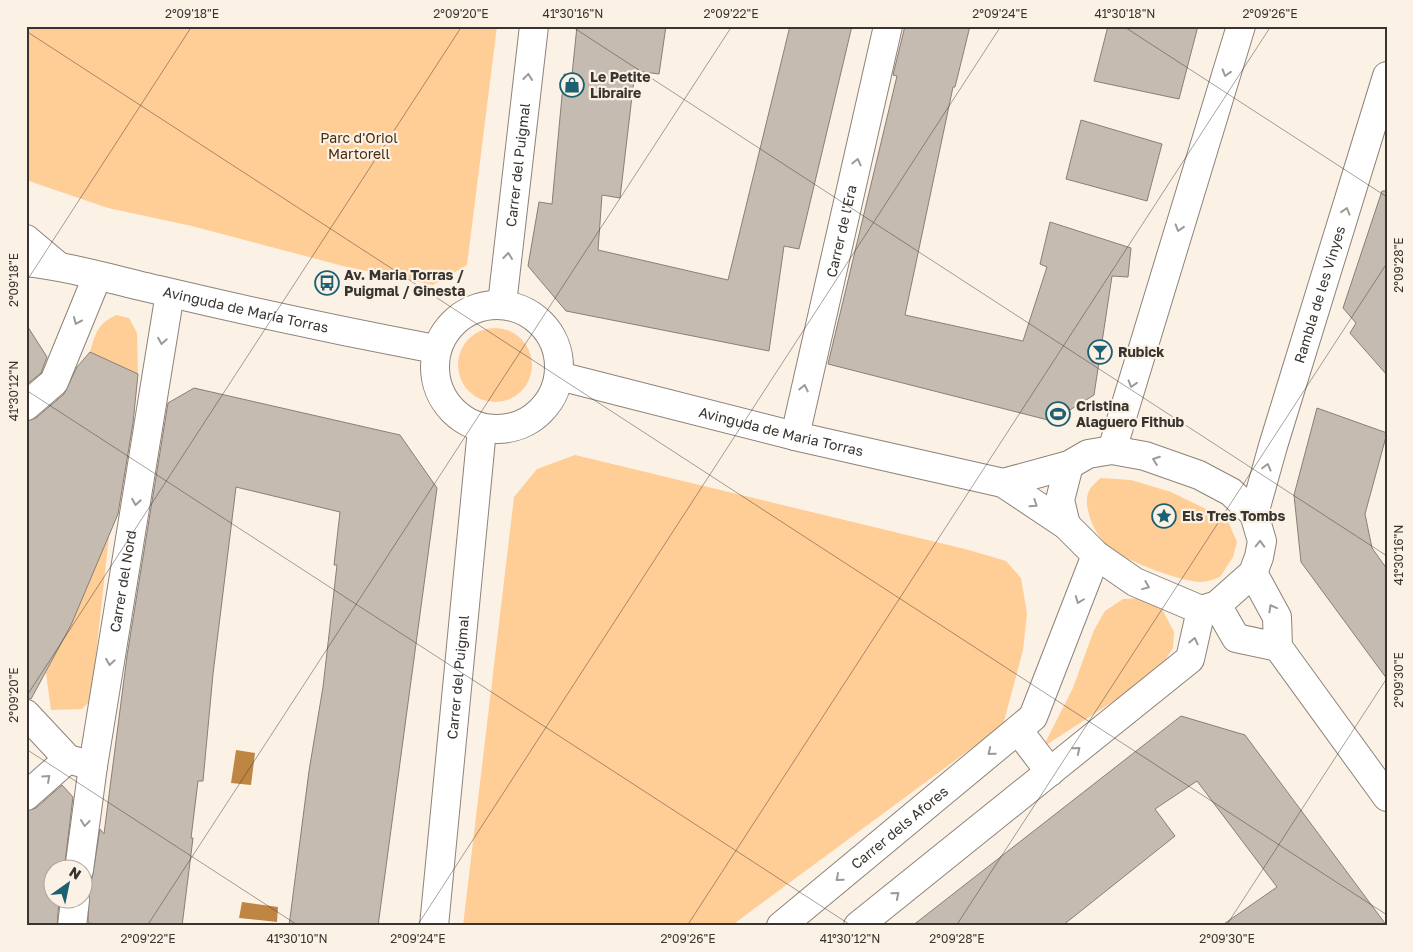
<svg xmlns="http://www.w3.org/2000/svg" width="1413" height="952" font-family="'Golos Text',sans-serif">
<style>
.green{fill:#ffcd96}
.water{fill:#bf8643}
.building{fill:#c6bbb0;stroke:#897f75}
.lines{fill:none;stroke-linecap:round;stroke-linejoin:round}
.minor-casing{stroke:#8d8379;stroke-width:30}
.minor{stroke:#fff;stroke-width:28}
.oneway{stroke:#9c9a97}
.ticks{fill:none;stroke:#38342f;stroke-width:1;stroke-opacity:0.45}
.labels{text-anchor:middle;stroke-width:4.5;stroke-linejoin:round;paint-order:stroke}
.poi-label{font-size:14px;font-weight:bold;fill:#38342f;stroke:#fcf1e5;text-anchor:start}
.park-label{font-size:14px;fill:#452d10;stroke:#fcf1e5}
.street-label{font-size:14px;fill:#38342f;stroke:#fcf1e5}
.neatline{fill:none;stroke:#38342f;stroke-width:2}
.ticks-label{font-size:12px;text-anchor:middle;fill:#38342f}
</style>
<rect width="100%" height="100%" fill="#fcf1e5"/>
<path class="green" d="M26,26H497L467,265L433,285L343,266L192,226L108,208L26,180Z
M116,315L129,318L137,333L138,374L90,352C96,333 97,324 116,315Z
M458 365a37 37 0 1 1 74 0a37 37 0 1 1-74 0Z
M575,455L969,550L1006,561L1021,578L1027,613L1023,650L1003,725L731,926H463L514,497L537,469Z
M1101,478L1131,480L1171,492L1206,509L1228,521L1237,542L1233,557L1220,577C1214,579 1207,582 1201,582C1182,582 1130,562 1114,551C1100,541 1091,526 1088,510C1084,495 1090,486 1101,478Z
M109,536L91,700L82,709L51,710L46,673Z
M1144,598L1163,611L1174,632L1173,648L1157,673L1043,747L1073,688L1094,630L1105,611L1123,599Z"/>
<path class="water" d="M236,750L255,753L251,785L231,783Z
M242,902L278,907L277,922L239,918Z"/>
<path class="building" d="M577,26H666L659,74L635,71L620,198L602,195L598,250L728,280L790,26H852L799,249L784,246L769,351L566,311L528,266L539,202L552,204L564,74L572,75Z
M905,26H970L955,87H953L905,315L1023,341L1047,267L1040,264L1050,222L1131,248L1128,277L1112,276L1094,395L1052,421L828,364L897,76L893,75Z
M1108,26H1198L1179,99L1094,81Z
M1081,120L1162,144L1147,201L1066,179Z
M1382,191H1387V375L1350,333L1356,323L1343,308Z
M26,324L47,357L41,373L26,385Z
M90,352L138,374L133,423L118,514L71,625L31,699H26V421L36,418L64,394L77,367Z
M194,388L400,435L437,488L378,926H289L309,771L323,687L337,565H334L340,512L236,487L213,674L203,781H198L191,838H193L182,926H114L88,923L89,894L82,885L92,879L100,829L104,834L127,656L168,403Z
M1317,408L1387,433L1365,514L1372,548L1387,569V679L1301,562L1294,495Z
M1181,716L1245,735L1387,926H1221L1277,887L1197,781L1155,809L1175,836L1062,926H912Z
M62,785L73,797L64,870H52V900H59L57,926H26V811L36,808Z"/>
<g class="lines">
<g class="minor-casing">
<g id="minor">
<path d="M26,239L57,265"/>
<path id="s1" d="M26,262C74,267 120,282 167,292C256,313 345,332 435,349"/>
<path id="s2" d="M502,304L534,26"/>
<circle cx="497" cy="367" r="62"/>
<path id="s3" d="M559,376L795,436L1003,483L1066,525L1096,555L1135,582L1201,610L1217,605L1253,573L1259,557L1262,541L1254,514L1231,492L1199,475L1145,456L1112,450L1088,454L1069,465L1003,483"/>
<path d="M26,406L54,382L97,277"/>
<path id="s4" d="M795,436L888,26"/>
<path d="M1112,450L1241,26"/>
<path id="s5" d="M1254,514L1273,446L1387,76"/>
<path d="M1066,525L1060,500L1069,465"/>
<path d="M1253,573L1277,617L1278,647"/>
<path d="M1217,605L1236,638L1278,647"/>
<path d="M1278,647L1387,797"/>
<path d="M26,714L68,759L93,766"/>
<path d="M1018,730L1050,772"/>
<path d="M26,796L68,759"/>
<path id="s6" d="M79,870L93,766L170,293"/>
<path d="M72,926L75,900"/>
<path id="s7" d="M434,926L482,429"/>
<path id="s8" d="M781,926L1033,717L1096,555"/>
<path d="M858,926L1190,659L1201,610"/>
</g>
</g>
<use href="#minor" class="minor"/>
</g>
<defs><path id="oneway-chevron" d="M-2-3.5L2.5 0L-2 3.5" fill="none" stroke-width="1.6" stroke-linecap="round" stroke-linejoin="round" transform="scale(1.25)"/></defs>
<g class="oneway">
<use href="#oneway-chevron" transform="translate(1226 73) rotate(107)"/>
<use href="#oneway-chevron" transform="translate(528 77) rotate(-83)"/>
<use href="#oneway-chevron" transform="translate(857 162) rotate(-77)"/>
<use href="#oneway-chevron" transform="translate(1346 211) rotate(-73)"/>
<use href="#oneway-chevron" transform="translate(1179 228) rotate(107)"/>
<use href="#oneway-chevron" transform="translate(508 256) rotate(-83)"/>
<use href="#oneway-chevron" transform="translate(77 321) rotate(114)"/>
<use href="#oneway-chevron" transform="translate(162 341) rotate(99)"/>
<use href="#oneway-chevron" transform="translate(1132 384) rotate(107)"/>
<use href="#oneway-chevron" transform="translate(804 388) rotate(-78)"/>
<use href="#oneway-chevron" transform="translate(1156 460) rotate(-160)"/>
<use href="#oneway-chevron" transform="translate(1267 467) rotate(-75)"/>
<use href="#oneway-chevron" transform="translate(136 502) rotate(99)"/>
<use href="#oneway-chevron" transform="translate(1034 504) rotate(34)"/>
<use href="#oneway-chevron" transform="translate(1260 544) rotate(-88)"/>
<use href="#oneway-chevron" transform="translate(1146 586) rotate(22)"/>
<use href="#oneway-chevron" transform="translate(1079 600) rotate(111)"/>
<use href="#oneway-chevron" transform="translate(1272 608) rotate(-119)"/>
<use href="#oneway-chevron" transform="translate(1194 641) rotate(-77)"/>
<use href="#oneway-chevron" transform="translate(110 662) rotate(99)"/>
<use href="#oneway-chevron" transform="translate(1077 750) rotate(-39)"/>
<use href="#oneway-chevron" transform="translate(991 752) rotate(140)"/>
<use href="#oneway-chevron" transform="translate(47 778) rotate(-42)"/>
<use href="#oneway-chevron" transform="translate(85 823) rotate(97)"/>
<use href="#oneway-chevron" transform="translate(839 878) rotate(140)"/>
<use href="#oneway-chevron" transform="translate(896 895) rotate(-39)"/>
</g>
<path class="ticks" d="M571,26L1387,556M1123,26L1387,197M26,31L1387,915M26,282L192,26M26,390L852,926M26,697L462,26M26,749L299,926M147,926L732,26M417,926L1001,26M687,926L1271,26M956,926L1387,263M1226,926L1387,678"/>
<defs>
<g id="shop-ring" transform="scale(1.25)"><circle r="9.5" fill="#fcf1e5" stroke="#1c6173" stroke-width="1.5"/><path d="M-5-2.5h2.3a2.7 3.5 0 0 1 5.4 0H5L5.5 6h-11ZM-1.5-2.5h3a1.5 2.3 0 0 0-3 0Z" fill="#1c6173"/></g>
<g id="bus-ring" transform="scale(1.25)"><circle r="9.5" fill="#fcf1e5" stroke="#1c6173" stroke-width="1.5"/><path d="M-5-6H5V4H4V6H2V4H-2V6H-4V4H-5ZM-3.5-4V0h7V-4ZM-3.5 1.2v1.5H-2V1.2ZM2 1.2v1.5H3.5V1.2Z" fill="#1c6173"/></g>
<g id="bar-ring" transform="scale(1.25)"><circle r="9.5" fill="#fcf1e5" stroke="#1c6173" stroke-width="1.5"/><path d="M-6-5H6L.8 .8V4.5H3.5V6h-7V4.5H-.8V.8Z" fill="#1c6173"/></g>
<g id="stadium-ring" transform="scale(1.25)"><circle r="9.5" fill="#fcf1e5" stroke="#1c6173" stroke-width="1.5"/><path d="M0-5a6.5 5 0 1 0 0 10a6.5 5 0 1 0 0-10ZM-3.5-1.8h7v3.6h-7Z" fill="#1c6173"/></g>
<g id="sight-ring" transform="scale(1.25)"><circle r="9.5" fill="#fcf1e5" stroke="#1c6173" stroke-width="1.5"/><path d="M0-6L1.8-2.2L6-1.7L2.9 1.2L3.7 5.4L0 3.3L-3.7 5.4L-2.9 1.2L-6-1.7L-1.8-2.2Z" fill="#1c6173"/></g>
</defs>
<g fill-rule="evenodd">
<use href="#shop-ring" x="572" y="85"/>
<use href="#bus-ring" x="327" y="283"/>
<use href="#bar-ring" x="1100" y="352"/>
<use href="#stadium-ring" x="1058" y="414"/>
<use href="#sight-ring" x="1164" y="516"/>
</g>
<g class="labels">
<g class="poi-label">
<text x="590" y="82">Le Petite<tspan x="590" dy="16">Libraire</tspan></text>
<text x="344" y="280">Av. Maria Torras /<tspan x="344" dy="16">Puigmal / Ginesta</tspan></text>
<text x="1118" y="357">Rubick</text>
<text x="1076" y="411">Cristina<tspan x="1076" dy="16">Alaguero Fithub</tspan></text>
<text x="1182" y="521">Els Tres Tombs</text>
</g>
<g class="park-label">
<text x="359" y="143">Parc d'Oriol<tspan x="359" dy="16">Martorell</tspan></text>
</g>
<g class="street-label">
<text dy="5" stroke="none"><textPath href="#s2" startOffset="140">Carrer del Puigmal</textPath></text>
<text dy="5" stroke="none"><textPath href="#s4" startOffset="210">Carrer de l'Era</textPath></text>
<text dy="5" stroke="none"><textPath href="#s5" startOffset="229">Rambla de les Vinyes</textPath></text>
<text dy="5" stroke="none"><textPath href="#s1" startOffset="225">Avinguda de Maria Torras</textPath></text>
<text dy="5" stroke="none"><textPath href="#s3" startOffset="229">Avinguda de Maria Torras</textPath></text>
<text dy="5" stroke="none"><textPath href="#s6" startOffset="292">Carrer del Nord</textPath></text>
<text dy="5" stroke="none"><textPath href="#s7" startOffset="250">Carrer del Puigmal</textPath></text>
<text dy="5" stroke="none"><textPath href="#s8" startOffset="154">Carrer dels Afores</textPath></text>
</g>
</g>
<rect width="1413" height="952" fill="none" stroke="#fcf1e5" stroke-width="55"/>
<g transform="translate(68 884) rotate(33)"><circle r="24" fill="#fcf1e5" stroke="#aea59c"/>
<path d="M0-4L9 19L0 12L-9 19Z" fill="#1c6173"/>
<text y="-8" font-size="14" font-weight="bold" text-anchor="middle" fill="#38342f">N</text>
</g>
<rect x="28" y="28" width="1358" height="896" class="neatline"/>
<g class="ticks-label">
<text x="192" y="18">2°09'18"E</text>
<text x="461" y="18">2°09'20"E</text>
<text x="573" y="18">41°30'16"N</text>
<text x="731" y="18">2°09'22"E</text>
<text x="1000" y="18">2°09'24"E</text>
<text x="1125" y="18">41°30'18"N</text>
<text x="1270" y="18">2°09'26"E</text>
<text transform="translate(1399 265) rotate(-90)" y="4">2°09'28"E</text>
<text transform="translate(14 280) rotate(-90)" y="4">2°09'18"E</text>
<text transform="translate(14 391) rotate(-90)" y="4">41°30'12"N</text>
<text transform="translate(1399 555) rotate(-90)" y="4">41°30'16"N</text>
<text transform="translate(1399 680) rotate(-90)" y="4">2°09'30"E</text>
<text transform="translate(14 695) rotate(-90)" y="4">2°09'20"E</text>
<text x="148" y="943">2°09'22"E</text>
<text x="297" y="943">41°30'10"N</text>
<text x="418" y="943">2°09'24"E</text>
<text x="688" y="943">2°09'26"E</text>
<text x="850" y="943">41°30'12"N</text>
<text x="957" y="943">2°09'28"E</text>
<text x="1227" y="943">2°09'30"E</text>
</g>
</svg>
